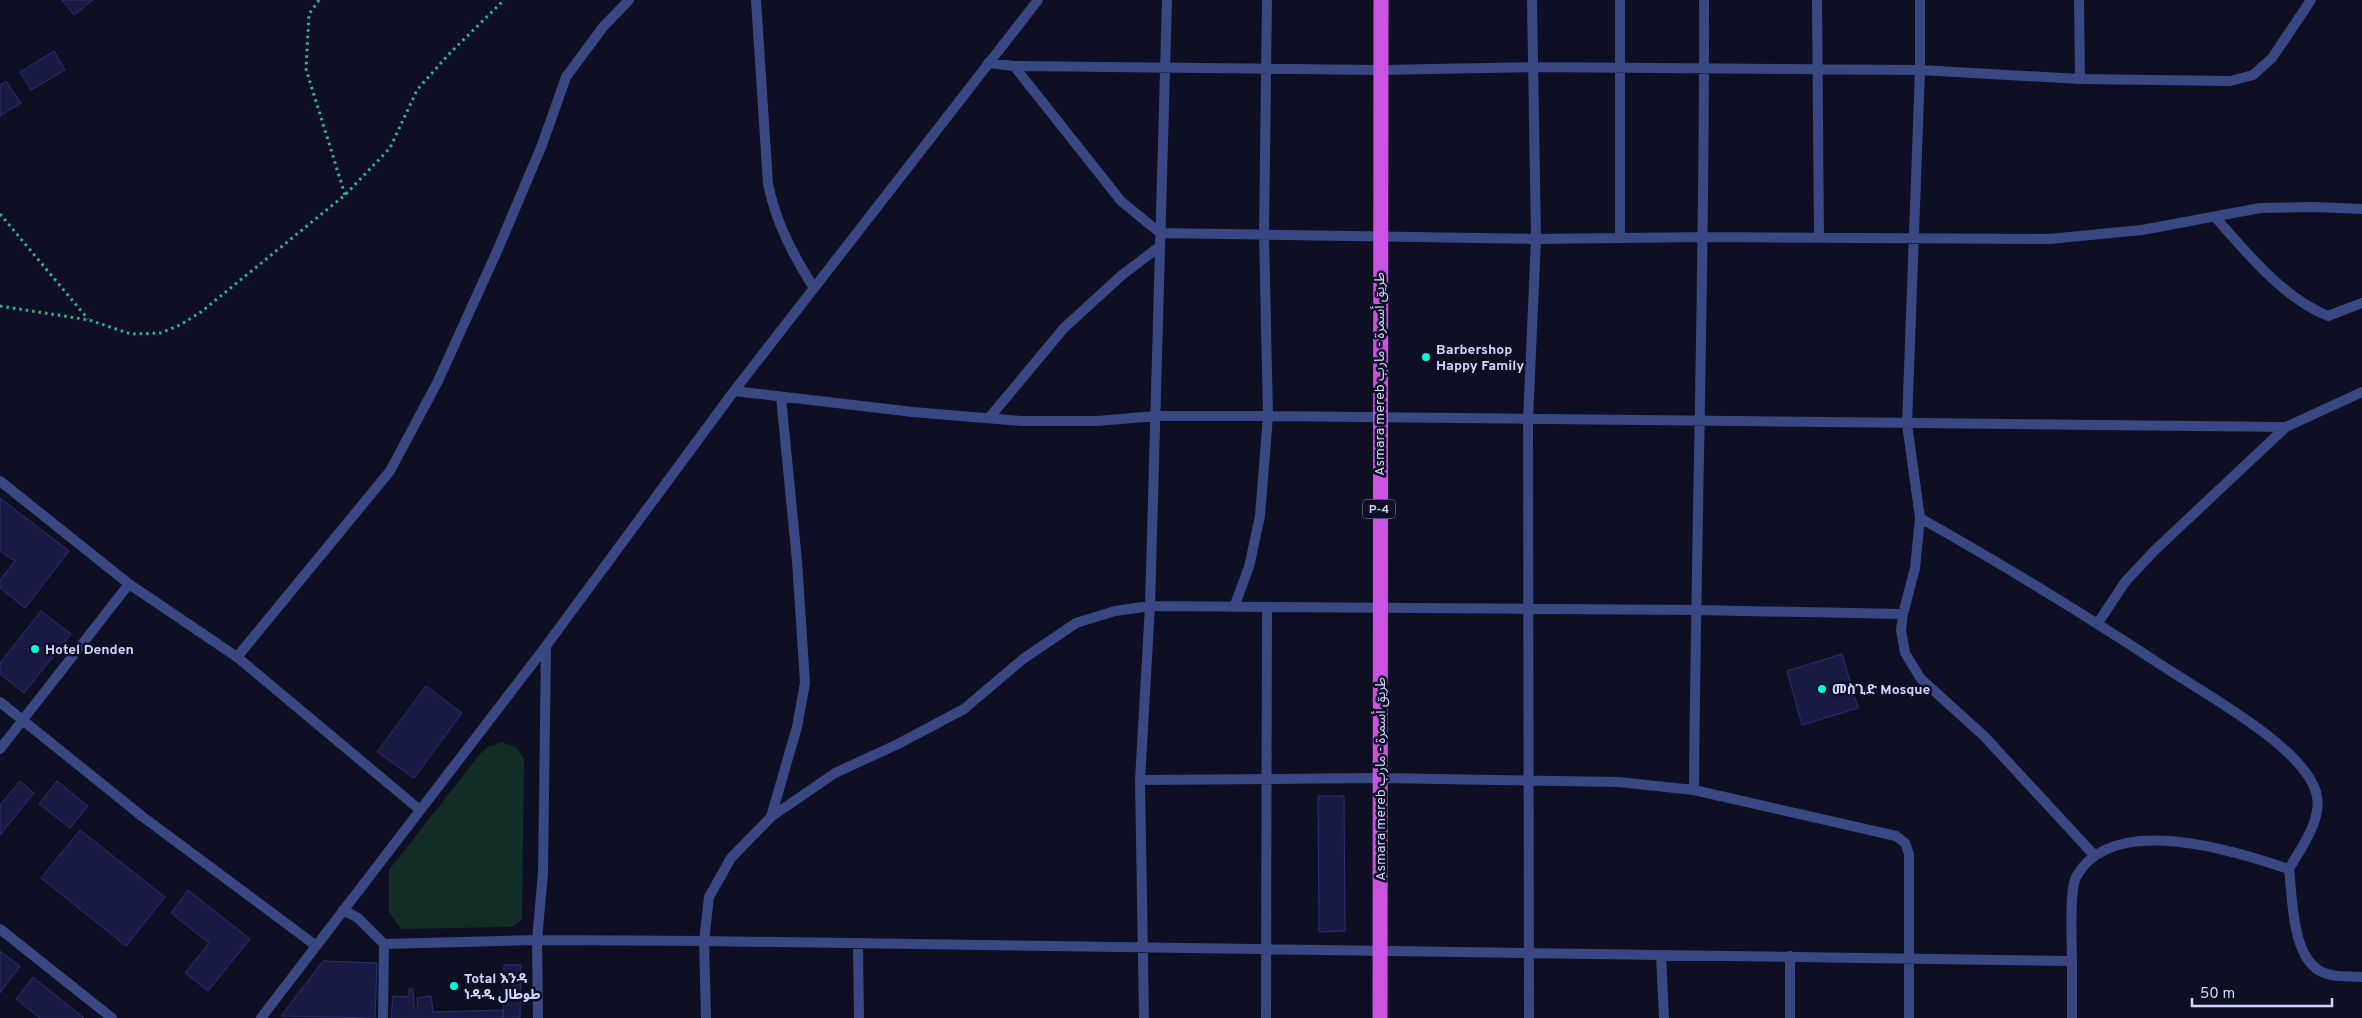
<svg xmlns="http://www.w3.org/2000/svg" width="2362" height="1018" font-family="Overpass,'Noto Sans Arabic','Noto Sans Ethiopic',sans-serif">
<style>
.green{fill:#112d26}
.building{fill:#1a1b44;stroke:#2c2f70}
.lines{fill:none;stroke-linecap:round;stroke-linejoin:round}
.path{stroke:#2fb58d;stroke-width:3;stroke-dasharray:2.5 4;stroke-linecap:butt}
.service{stroke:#394782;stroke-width:10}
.minor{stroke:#394782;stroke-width:10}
.trunk{stroke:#cc52e4;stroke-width:15}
.poi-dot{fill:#01fad9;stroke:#0e0f23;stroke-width:2}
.labels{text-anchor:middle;stroke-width:5;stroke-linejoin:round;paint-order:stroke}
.shield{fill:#0e0f23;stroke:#969abd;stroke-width:1}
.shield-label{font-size:12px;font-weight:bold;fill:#d1d6ff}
.poi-label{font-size:14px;font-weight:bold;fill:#d1d6ff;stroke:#0e0f23;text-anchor:start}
.street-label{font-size:14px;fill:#d1d6ff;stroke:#0e0f23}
</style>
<rect width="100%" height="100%" fill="#0e0f23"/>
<path class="green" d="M502,742L517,748L524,759L522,920L511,927L401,929L389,912V870L480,754L488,747Z"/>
<path class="building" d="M62,0H93L74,15Z
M54,51L65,70L31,90L20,72Z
M6,81L21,103L0,116V85Z
M0,498L69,551L25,608L0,588V580L15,561L0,551Z
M41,611L71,634L24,693L0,674V663Z
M1842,654L1858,708L1802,725L1787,671Z
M426,686L462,713L414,778L377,752Z
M20,781L34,793L0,835V805Z
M57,781L88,806L70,828L39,804Z
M1318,796H1344L1345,931L1319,932Z
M80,830L165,897L126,946L41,878Z
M188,890L250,939L208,991L185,973L209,943L171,913Z
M0,951L20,966L0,993Z
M323,961L377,963L375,1018L281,1016Z
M504,965H521L520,1018H503Z
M33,977L84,1018H40L16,999Z
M409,989H413L414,1008H418L417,998L431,996L433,1012L503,1010V1018H391L393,996L409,997Z"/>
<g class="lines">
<path class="path" d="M319,0L309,14L306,69L345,195
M0,214L88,319
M0,306L89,320L131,334L161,333L180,325L201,312L345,195L390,148L417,90L448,55L504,0"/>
<path class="service" d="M237,657L420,810"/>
<path class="minor" d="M756,0L768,184C776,223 793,255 814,288
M1620,0V238
M1817,0L1819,238
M1920,0V70L1907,424L1920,518L1915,568L1903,614L1901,630L1905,653L1921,679L1984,736L2094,855
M2079,0L2080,79
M988,63L1014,66L1380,70L1533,67L1920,70L2080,79L2230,81L2253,75L2272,58L2311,0
M1014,66L1121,201L1160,233L1536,239L1704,237L2049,239L2142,230L2260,208L2314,207L2362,209
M2215,217C2247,253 2282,297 2328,316L2362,303
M734,391L913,412L1022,421H1097L1156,416H1268L2286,427
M989,418L1064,328L1122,275L1159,247
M0,481L129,584L0,749
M1920,518C2004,565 2085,615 2166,668C2205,694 2303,747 2316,792C2324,818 2301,848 2289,869
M129,584L237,657L390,471L438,381L498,249L542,145L566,77L603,27L629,0
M1234,607L1249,567L1260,516L1268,416L1264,234L1267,0
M2098,623L2125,582L2155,550L2286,427L2362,392
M0,702L143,817L315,945
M1140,780L1380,778L1618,782L1694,790L1896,836L1905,843L1909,854V1018
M1694,790C1696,527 1705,264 1704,0
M771,817L797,727L805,683L797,561L781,397
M343,910L358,918L384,944L537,940L704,941L2072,961V1018
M0,929L112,1018
M858,943L859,1018
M1661,955L1664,1018
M1790,956V1018
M2072,961C2072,944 2069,891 2076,877C2112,811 2234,851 2289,869C2293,901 2291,968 2331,975C2341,977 2352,976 2362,977
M261,1018L546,646L734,391L1038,0
M383,1018L384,944
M538,1018L537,940L543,873L546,646
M706,1018L704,941L709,897L731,858L771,817L835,773L898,744L964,709L1023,659L1076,623L1115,611L1150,606L1695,610L1903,614
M1144,1018L1140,780L1150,606L1167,0
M1266,1018L1267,607
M1529,1018L1528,420L1536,239L1532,0"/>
<path class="trunk" d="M1380,1018L1381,0"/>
</g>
<g class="poi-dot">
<circle cx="1426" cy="357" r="5"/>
<circle cx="35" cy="649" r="5"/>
<circle cx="1822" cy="689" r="5"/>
<circle cx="454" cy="986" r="5"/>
</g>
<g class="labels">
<rect class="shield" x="1363" y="499.5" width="32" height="19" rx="4"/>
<g class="shield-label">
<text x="1379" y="513">P-4</text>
</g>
<g class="poi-label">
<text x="1436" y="354">Barbershop<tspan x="1436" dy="16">Happy Family</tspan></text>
<text x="45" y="654">Hotel Denden</text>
<text x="1832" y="694">መስጊድ Mosque</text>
<text x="464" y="983">Total እንዳ<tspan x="464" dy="16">ነዳዲ طوطال</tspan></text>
</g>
<g class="street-label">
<text transform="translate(1379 374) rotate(-90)" y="5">Asmara mereb طريق أسمرة - مارب</text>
<text transform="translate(1380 779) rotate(-90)" y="5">Asmara mereb طريق أسمرة - مارب</text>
</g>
</g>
<path d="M2192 998v8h140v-8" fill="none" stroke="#d1d6ff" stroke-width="2.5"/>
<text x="2200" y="998" font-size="15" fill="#d1d6ff" stroke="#0e0f23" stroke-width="4" paint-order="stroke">50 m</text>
</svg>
